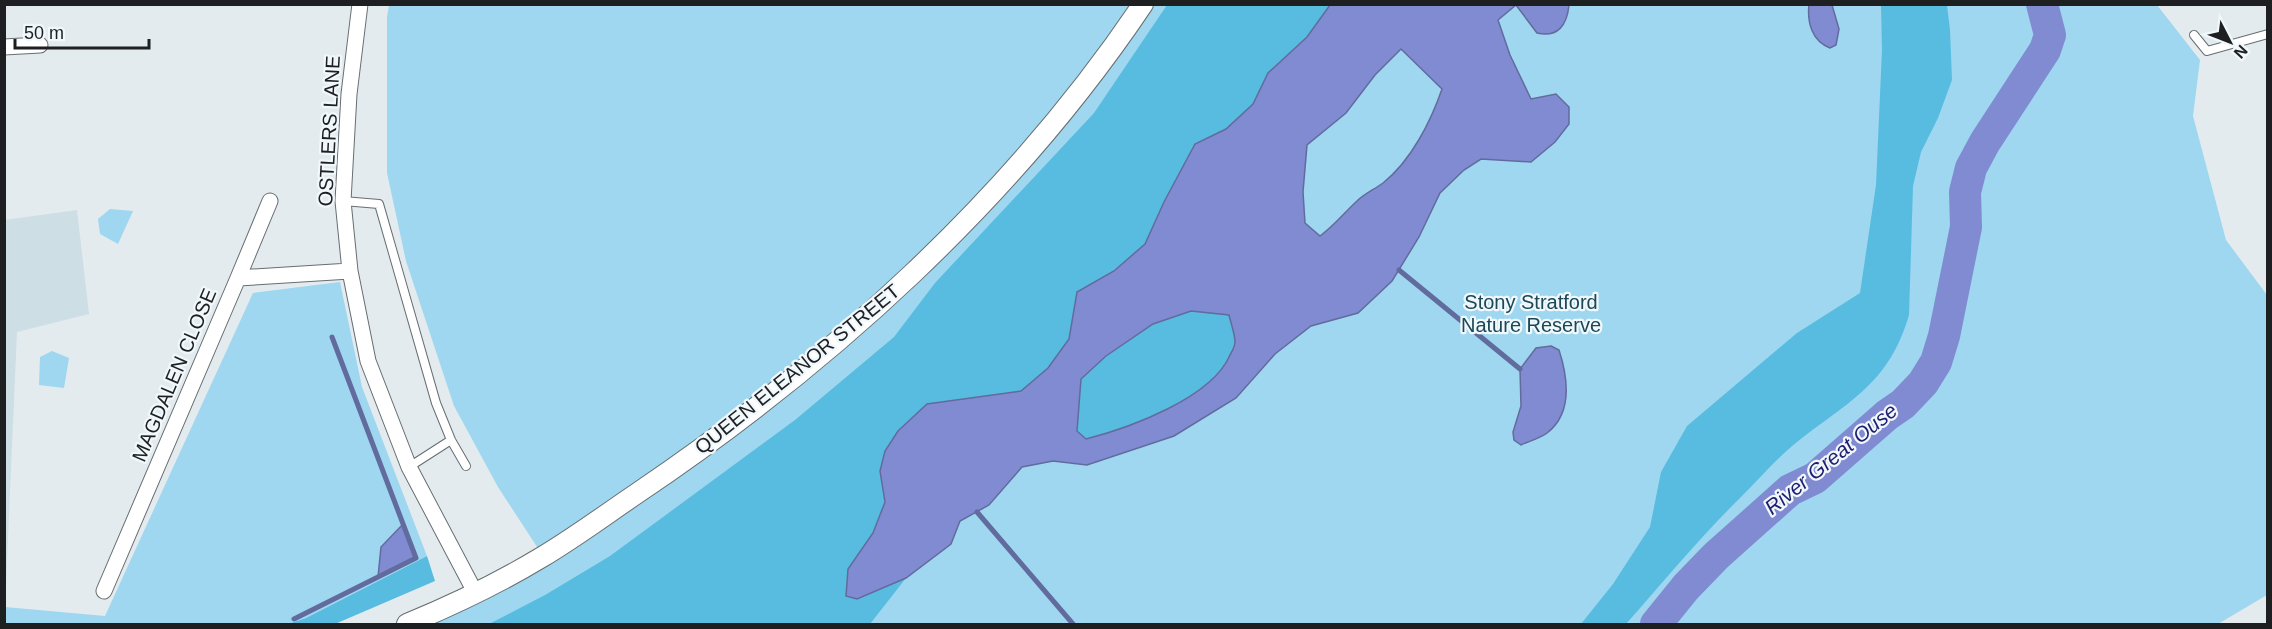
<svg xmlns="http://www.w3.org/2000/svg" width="2272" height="629" font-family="Arial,sans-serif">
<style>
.built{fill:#cedee5}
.green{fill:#9ed7ef}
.forest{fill:#57bce0}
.water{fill:#808bd2;stroke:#626b9d;stroke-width:1.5;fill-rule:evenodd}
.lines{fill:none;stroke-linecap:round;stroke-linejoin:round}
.stream{stroke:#626b9d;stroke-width:5}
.river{stroke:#808bd2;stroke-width:32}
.service-casing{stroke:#676e71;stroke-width:10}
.minor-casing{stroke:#676e71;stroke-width:17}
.tertiary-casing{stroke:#676e71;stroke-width:22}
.service{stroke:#fff;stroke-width:8}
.minor{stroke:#fff;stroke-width:15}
.tertiary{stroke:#fff;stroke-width:20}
.labels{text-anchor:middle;stroke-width:4.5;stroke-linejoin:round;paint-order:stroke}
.street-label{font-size:20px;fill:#1d1f21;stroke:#f0f8fc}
.park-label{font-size:20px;fill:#1b4757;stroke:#f0f8fc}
.water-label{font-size:21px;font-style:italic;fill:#201d70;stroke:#f0f8fc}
</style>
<rect width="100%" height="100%" fill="#e3ebef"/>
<path class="built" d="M77,210L89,314L17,332L5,607L4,220Z"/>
<path class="green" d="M389,5H2157L2200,60L2193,116L2226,240L2267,295V595L2218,624H407L543,556L498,487L454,406L406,261L387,173V17Z
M110,209L133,211L118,244L100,234L98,219Z
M340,282L362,387L427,556L306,618L288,624H5V607L105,616L253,293Z
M52,351L69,358L64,388L39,385L40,357Z"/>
<path class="forest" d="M1167,5H1330L1307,37L1268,73L1253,104L1226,129L1195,144L1164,202L1145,244L1114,271L1077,292L1069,339L1048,368L1021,391L927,404L880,471L885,502L873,533L848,569L857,599L906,578L870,624H489L545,595L610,556L795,420L894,337L935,283L1094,113Z
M1881,5H1947L1950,30L1952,80L1938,118L1921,152L1913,186L1909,315C1889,384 1849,401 1797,442C1777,458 1760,478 1742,496C1701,536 1664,581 1626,624H1581L1613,584L1650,527L1661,472L1687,426L1797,333L1860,293L1876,185L1882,50Z
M1191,311L1229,315C1231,324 1235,334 1235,342C1235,346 1232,351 1230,355C1212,399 1129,428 1086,439L1076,431L1081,379L1106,356L1153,324Z
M427,556L435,581L335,624H288L306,618Z"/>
<path class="water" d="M1809,4L1832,5L1839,29L1836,45L1830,48C1812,41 1807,23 1809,4Z
M1330,5H1569C1567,25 1558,38 1537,33L1516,5L1498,20L1510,55L1531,99L1556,94L1569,107V124L1555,142L1531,162L1481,159L1464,170L1440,193L1419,237L1392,281L1358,313L1311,326L1275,354L1236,398L1174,436L1087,465L1053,461L1022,467L989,505L960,521L951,544L906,578L857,599L846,596L848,569L873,533L885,502L880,471L885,451L898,431L927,404L1021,391L1048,368L1069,339L1077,292L1114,271L1145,244L1164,202L1195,144L1226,129L1253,104L1268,73L1307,37ZM1401,49L1442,89C1431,121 1411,161 1383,183C1375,189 1364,194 1357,201C1344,213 1334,226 1320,236L1305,223L1303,192L1307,145L1346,113L1375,75ZM1191,311L1229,315C1231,324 1235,334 1235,342C1235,347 1232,351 1230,355C1212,398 1129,428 1086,439L1077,431L1081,379L1106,356L1153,324Z
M1551,346L1559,350C1568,378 1573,413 1547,433C1539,439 1529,441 1521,445L1514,440L1513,432L1521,406L1520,369L1536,348Z
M403,524L416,558L378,577L381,547Z"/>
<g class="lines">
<path class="stream" d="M1399,270L1520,369
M977,512L1073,624
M294,619L416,558L332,337"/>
<path class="river" d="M1656,624L1686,587L1716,556L1790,490L1815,478L1887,415L1903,404L1923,383L1936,362L1944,336L1966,227L1965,192L1971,168L1985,142L2045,50L2050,35L2042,4"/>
<g class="service-casing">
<path id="service" d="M2194,35L2207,51L2268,34
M343,201L379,204L436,403L451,440L466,466
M409,467L451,440"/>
</g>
<g class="minor-casing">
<path id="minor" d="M360,4L349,94L343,201L350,271L368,361L409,467L476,594
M4,47L40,45
M238,278L270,201
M104,591L238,278L350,271"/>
</g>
<g class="tertiary-casing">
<path id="tertiary" d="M407,624C453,605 499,583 542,557C574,538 605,515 636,494C829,364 1012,199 1143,4"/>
</g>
<use href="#service" class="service"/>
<use href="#minor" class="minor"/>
<use href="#tertiary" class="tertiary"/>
</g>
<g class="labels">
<g class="street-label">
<text transform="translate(329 131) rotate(-87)" y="7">OSTLERS LANE</text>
<text transform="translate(797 369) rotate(-39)" y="7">QUEEN ELEANOR STREET</text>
<text transform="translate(174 375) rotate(-67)" y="7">MAGDALEN CLOSE</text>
</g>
<g class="park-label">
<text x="1531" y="309">Stony Stratford<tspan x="1531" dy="23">Nature Reserve</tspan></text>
</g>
<g class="water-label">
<text transform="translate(1831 459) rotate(-39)" y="7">River Great Ouse</text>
</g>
</g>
<rect width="2272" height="629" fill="none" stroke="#1d1f21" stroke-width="12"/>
<g transform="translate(2230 42) rotate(132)" stroke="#f0f8fc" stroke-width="4.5" paint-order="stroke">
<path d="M0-4.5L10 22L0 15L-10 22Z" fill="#1d1f21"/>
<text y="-9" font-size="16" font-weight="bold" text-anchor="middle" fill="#1d1f21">N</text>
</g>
<path d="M15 39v9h134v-9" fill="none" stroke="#1d1f21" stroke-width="3"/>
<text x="24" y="39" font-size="18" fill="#1d1f21" stroke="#f0f8fc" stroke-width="4.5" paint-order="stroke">50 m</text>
</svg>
